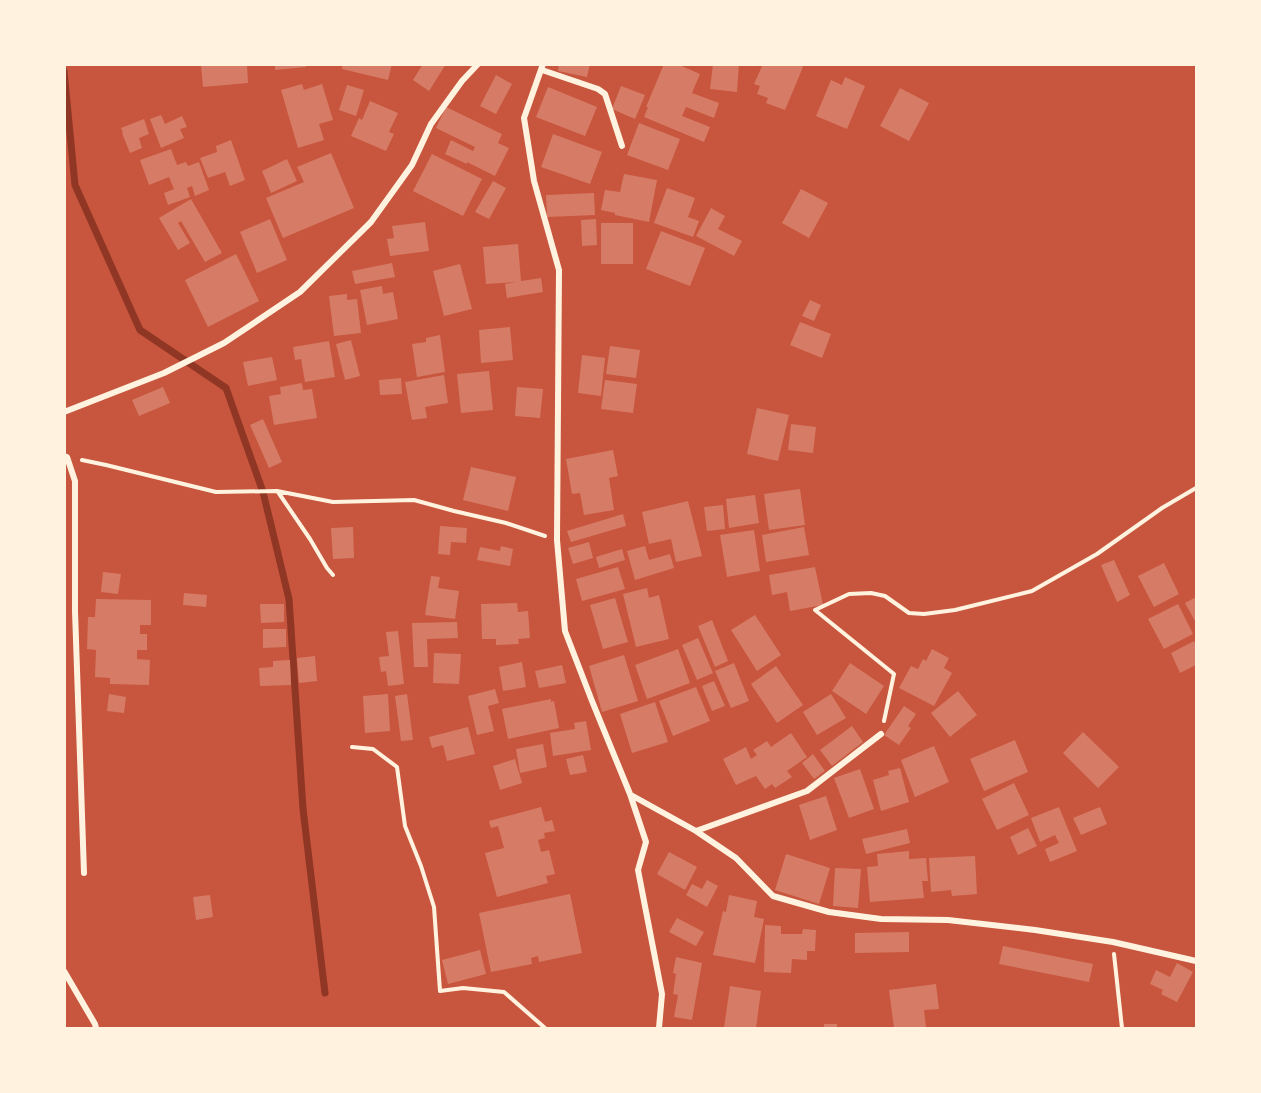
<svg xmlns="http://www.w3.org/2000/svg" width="1261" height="1093" font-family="'Open Sans',sans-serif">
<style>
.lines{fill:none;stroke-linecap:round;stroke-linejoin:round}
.stream{stroke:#8f3625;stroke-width:7}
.building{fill:#d67c66}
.path{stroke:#fff3e0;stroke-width:4}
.minor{stroke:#fff3e0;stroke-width:6}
</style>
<rect width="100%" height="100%" fill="#c8553d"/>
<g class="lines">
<path class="stream" d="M64,71L75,185L140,330L226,388L263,492L289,599L303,809L325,993"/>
</g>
<path class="building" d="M223,64H247L248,83L203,87L201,66Z
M275,64H306V67L275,70Z
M343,64H392L388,80L342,69Z
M423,64H446L429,91L413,80Z
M559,64H590L587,77L558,71Z
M664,64H677L700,74L692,93L719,103L714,118L686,107L682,116L710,127L704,142L644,117L648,107H646Z
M713,64H739L737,92L710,89Z
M763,64H798L803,67L785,110L766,103L768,98L757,94L760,86L754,84Z
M496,75L512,84L496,114L480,106Z
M845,77L865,86L847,129L816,116L831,80L842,85Z
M302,84L304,90L322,84L333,120L319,124L324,140L298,148L281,90Z
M347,85L364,90L356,116L339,110Z
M621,86L645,95L635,119L612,109Z
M548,87L597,107L585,136L536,117Z
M900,88L929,103L909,141L880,126Z
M370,101L398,113L389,132L394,134L386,151L351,136L359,118L362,120Z
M446,107L502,134L498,143L509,148L495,176L467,162V164L445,154L451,140L473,151L475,147L436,128Z
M161,115L165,124L182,116L187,127L180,129L184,138L161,148L150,119Z
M144,119L149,134L139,138L142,148L130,153L122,133H123L121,128Z
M639,123L680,139L668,170L627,155Z
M553,134L602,152L590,184L541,167Z
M231,140L245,180L230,186L225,172L208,178L200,158L217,152L216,146Z
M171,149L177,165L186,162L188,166L199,162L209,190L195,196L192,186L187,188L190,197L168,205L164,193L174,189L169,177L149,185L140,160Z
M331,153L354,208L283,238L266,198L304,182L297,167Z
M432,154L482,179L463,216L413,191Z
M287,159L297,181L271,193L262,171Z
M624,174L657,180L649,222L615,215V213L601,210L605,190L620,192Z
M493,181L506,188L489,219L475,212Z
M667,188L695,198L688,217L699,221L693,237L654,223Z
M801,189L828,203L809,238L782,223Z
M594,193L595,215L547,217L546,195Z
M191,199L222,253L205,262L181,221L178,223L190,243L178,250L159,218Z
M711,208L725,216L718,229L742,241L734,256L696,236Z
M270,219L287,260L257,273L240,232Z
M596,219L597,245L582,246L581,220Z
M425,222L429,251L390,256L387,239L394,238L392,226Z
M601,223H633V264H601Z
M661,231L705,248L690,286L646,269Z
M518,244L521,281L541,278L543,292L507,298L505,284L516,282L486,284L483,247Z
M236,254L259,301L208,327L185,280Z
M392,263L395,277L355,284L352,271Z
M460,264L472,309L444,316L433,271Z
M382,286L383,294L393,292L398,319L367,325L360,290Z
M347,294V300L357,299L361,333L334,336L329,296Z
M810,300L821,305L814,321L802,316Z
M800,322L831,334L822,358L790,345Z
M510,327L513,360L481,363L479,330Z
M440,335L445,372L417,377L412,344L426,342V338Z
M351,340L360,376L345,380L336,344Z
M329,341L335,377L305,382L301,359L295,360L293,347Z
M610,346L640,350L636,378L606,374Z
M582,355L605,358L601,396L578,393Z
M272,357L277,380L248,386L243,362Z
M489,371L493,410L461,413L457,374Z
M444,375L448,403L425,407L427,418L412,420L405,382Z
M401,378L402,394L380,395L379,380Z
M605,380L637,384L633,413L601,409Z
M302,383L303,390L312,389L317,418L274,425L269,396L281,394L280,387Z
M163,387L170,403L139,416L132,400Z
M517,387L543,389L540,418L515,416Z
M757,408L789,415L778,461L747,454Z
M263,419L282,462L269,468L250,425Z
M791,424L816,427L813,453L788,450Z
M613,450L618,476L609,478L614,510L584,515L580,493L572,494L566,459Z
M471,467L516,477L508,511L463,500Z
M800,489L805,525L769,530L764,494Z
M755,495L759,523L729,528L726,499Z
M688,501L702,556L676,562L671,539L649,544L642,512Z
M723,505L725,529L707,531L704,507Z
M623,514L626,526L571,542L567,531Z
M440,526L467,528L466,543L451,542L450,555L438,554Z
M353,527L354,558L333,559L331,528Z
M804,527L809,555L766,562L762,535Z
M754,530L760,571L727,577L720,535Z
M589,542L593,558L573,564L568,548Z
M501,546L513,549L510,566L477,560L480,547L500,551Z
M645,546L649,560L670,554L674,568L635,580L627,551Z
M622,549L625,560L599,568L596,557Z
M1114,560L1130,595L1117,602L1101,565Z
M1164,563L1179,594L1154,607L1138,576Z
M618,567L625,589L582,601L576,579Z
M815,567L823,605L790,611L787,592L772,595L769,575Z
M103,572L121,574L118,594L101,592Z
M431,576L440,577L438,588L459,591L455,619L425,615Z
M647,588L649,598L659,595L669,639L636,647L623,594Z
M184,593L207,595L206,607L183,605Z
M1196,597V623L1185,603Z
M615,598L628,642L603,649L590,605Z
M96,599L151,600V625H140V634H147V650H137V659L150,660L149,685L110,684V678L95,677L96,650L87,649L88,617H95Z
M517,603L518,612L528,611L530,638L518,639L519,644L496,645V639H482L481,604Z
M260,604H284V622L261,623Z
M1178,604L1193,634L1164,649L1148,619Z
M755,615L781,655L757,671L731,630Z
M712,620L728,661L715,667L698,626Z
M457,622L458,638L427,639L428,667H414L412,623Z
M263,629H286V647L263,648Z
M398,631L404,684L388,686L386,671L381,672L379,657L389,656L386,632Z
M698,638L713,673L697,680L682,645Z
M1194,641L1196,646V665L1180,673L1171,653Z
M678,649L690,683L647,699L635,665Z
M932,649L949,658L944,668L952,673L934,706L899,688L911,666L918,669L923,659L926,661Z
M434,653L461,654L459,684L433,683Z
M624,655L638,701L602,712L589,666Z
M315,656L317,681L299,683L297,658Z
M290,660L291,685L260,686L259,668L273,667V661Z
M522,662L526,687L503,691L499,667Z
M734,663L749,701L731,708L715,671Z
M850,663L884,686L866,714L832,691Z
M562,665L566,683L539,688L535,671Z
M776,666L803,705L777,723L751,684Z
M714,681L725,706L712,711L702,686Z
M696,687L710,721L673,736L659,701Z
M495,689L499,703L488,706L494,731L477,735L468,696Z
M958,691L977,715L950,737L931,713Z
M109,694L126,697L124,713L107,711Z
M388,694L390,731L365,733L363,696Z
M407,694L413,740L401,741L395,696Z
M831,694L846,718L817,735L803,712Z
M551,699V702L554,701L559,728L508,739L502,709Z
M655,702L668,742L632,753L620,714Z
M904,706L916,714L908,726L911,728L899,745L884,735Z
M586,721L591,750L553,756L550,733L575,729L574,723Z
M852,726L863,742L832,766L820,750Z
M468,727L475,754L447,761L443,745L432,748L429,737Z
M1083,732L1119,767L1098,788L1063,753Z
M791,733L807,757L787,771L792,777L775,788L772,784L765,789L756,776L736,785L723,759L746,747L751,759L757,755L753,750L767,741L771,747Z
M1015,740L1028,772L984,791L970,759Z
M543,744L547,767L520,773L516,749Z
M934,746L949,782L915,797L901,760Z
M813,754L825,771L814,779L802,763Z
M583,755L587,772L570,775L566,759Z
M515,759L522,783L500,790L493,766Z
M900,768L909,802L881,811L873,780L889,775L888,771Z
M860,769L874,809L849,818L834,778Z
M1014,783L1029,815L997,830L982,799Z
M826,796L837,830L810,840L799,805Z
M541,807L545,822L552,820L555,831L544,833L545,838L538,840L541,852L549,850L555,874L546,876L548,883L497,897L485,853L504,848L498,826L491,828L489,821Z
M1059,807L1077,851L1050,862L1045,849L1059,843L1055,835L1040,842L1031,818Z
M1100,807L1107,824L1081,835L1073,818Z
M1028,828L1037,846L1018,855L1010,837Z
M907,829L910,843L866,854L862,839Z
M909,851V859L926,858L928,881H922L924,898L870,902L867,867L878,866L877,854Z
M669,852L697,867L685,890L657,874Z
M786,854L830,868L819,904L775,890Z
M975,856L977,894L952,896L951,890L931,892L929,858Z
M835,868L861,869L858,908L833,906Z
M707,880L718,886L707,907L686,895L692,884L702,889Z
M570,894L582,953L539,962L538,956L531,958L532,964L491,972L479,913Z
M210,895L213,917L196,920L193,897Z
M729,895L757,901L754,917L764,919L755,963L713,955L723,911L726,912Z
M677,918L704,932L696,946L669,932Z
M765,925L781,926V934H802L803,929L816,930L815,951H807V960L792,959L791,973L764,972Z
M909,932V952L855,953V933Z
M1003,946L1093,964L1089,982L999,964Z
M480,950L486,974L448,984L442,960Z
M676,957L702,963L692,1020L674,1017L678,995L673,994L676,974L673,973Z
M1177,963L1193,972L1177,1002L1161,994L1163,990L1150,984L1156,970L1170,977Z
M936,984L939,1009L924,1010L926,1028H894L889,990Z
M730,986L761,991L756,1028H724Z
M824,1024H837V1028H824Z"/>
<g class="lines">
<path class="path" d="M82,460L106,465L216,492L277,491L333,502L414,500L454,511L506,523L545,536
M278,492L310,539L327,568L333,575
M884,721L894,674L815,610L849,594L871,593L885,596L909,613L924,614L955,610L1032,591L1097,554L1162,508L1196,488
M352,747L373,749L397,767L405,826L421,866L434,907L440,991L463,988L504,992L545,1028
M1114,954L1122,1028"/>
<path class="minor" d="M543,64L524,118L534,181L559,270L557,540L565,631L592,701L630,794L646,842L638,870L662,994L659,1028
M542,70L598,89L605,94L622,146
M64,412L164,373L224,343L300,292L371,222L412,165L431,124L462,81L478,64
M64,456L67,457L75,481V611L84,873
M631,795L696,831L736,858L773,896L829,912L881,919L948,920L1035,930L1113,942L1196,961
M696,831L807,791L881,734
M64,971L95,1024L96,1028"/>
</g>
<rect width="1261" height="1093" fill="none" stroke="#fff3e0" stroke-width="132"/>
</svg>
